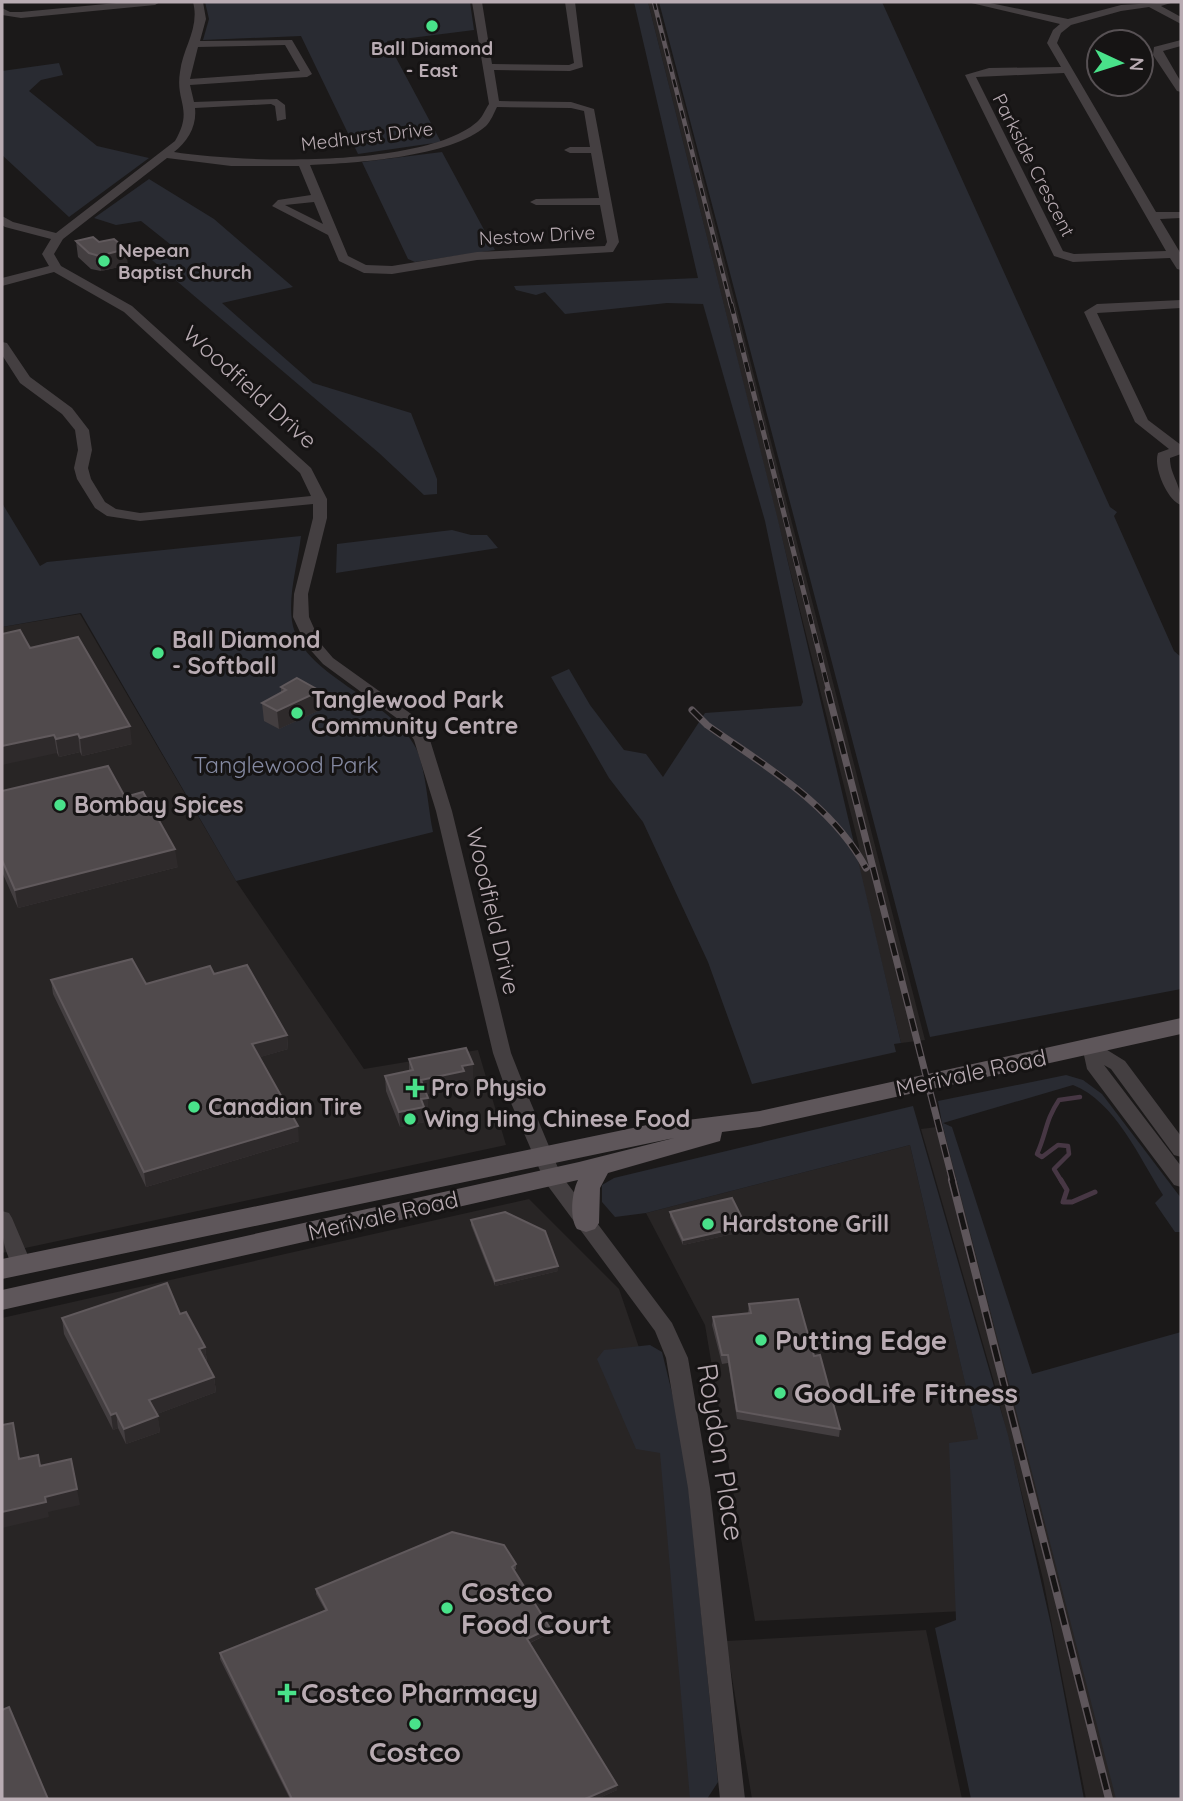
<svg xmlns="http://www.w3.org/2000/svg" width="1183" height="1801" font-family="Quicksand,sans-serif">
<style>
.built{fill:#282525}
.green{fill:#292b32}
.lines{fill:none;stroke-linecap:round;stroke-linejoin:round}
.stream-far1{stroke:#473744;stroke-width:4.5}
.stream{stroke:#473744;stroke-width:5}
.minor{fill:#443f41;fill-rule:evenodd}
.major{fill:#5e565a;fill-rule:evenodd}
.rail-far3-casing{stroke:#5e565b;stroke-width:4.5}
.rail-far2-casing{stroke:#5e565b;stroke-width:5}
.rail-far1-casing{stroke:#5e565b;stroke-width:7}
.rail-casing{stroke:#5e565b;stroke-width:8}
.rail-far3{stroke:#161414;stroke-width:2.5;stroke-dasharray:8;stroke-linecap:butt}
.rail-far2{stroke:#161414;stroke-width:3.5;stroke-dasharray:10;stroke-linecap:butt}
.rail-far1{stroke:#161414;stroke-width:4.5;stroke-dasharray:13;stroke-linecap:butt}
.rail{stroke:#161414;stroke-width:5;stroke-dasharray:17;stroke-linecap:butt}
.wall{fill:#433e40}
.shaded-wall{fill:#2e2a2b}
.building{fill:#504a4c;stroke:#60595c;stroke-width:2}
.poi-dot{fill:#49e28a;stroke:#161414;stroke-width:2.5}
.labels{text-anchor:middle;stroke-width:6;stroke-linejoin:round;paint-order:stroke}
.far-poi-label{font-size:19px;font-weight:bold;fill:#b9acb3;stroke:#161414}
.far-street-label{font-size:19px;fill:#b9acb3;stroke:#161414}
.street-label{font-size:23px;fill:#b9acb3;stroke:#161414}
.poi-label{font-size:23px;font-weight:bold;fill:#b9acb3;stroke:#161414;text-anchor:start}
.park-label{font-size:23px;fill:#858aa2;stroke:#161414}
.near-poi-label{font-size:28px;font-weight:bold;fill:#b9acb3;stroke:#161414;text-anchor:start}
.near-street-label{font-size:28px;fill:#b9acb3;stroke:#161414}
</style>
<rect width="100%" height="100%" fill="#1b1919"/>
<path class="built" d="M648,2H657L686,111L925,1040L901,1043L858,864L859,846Z
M80,614L236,881L364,1069L478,1050L506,1145L2,1253V627Z
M945,1126L1118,1799H1086L1043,1579L994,1382L921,1129Z
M910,1145L979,1442L1006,1609L755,1621L705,1325L646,1213Z
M529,1199L619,1289L672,1444L700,1799H2V1318Z
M926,1630L962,1799H752L726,1641Z"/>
<path class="green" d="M205,2H470L474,30L387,41L441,142L358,154L301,36L203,40L209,19Z
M634,2H648L778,520L901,1043L894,1044L896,1052L752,1084L708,962L643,822L609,778L551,677L569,669L590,705L624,750L646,754L663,777L705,713L801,706L803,702L765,521L703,304L667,303L565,314L545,292L536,295L516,290L514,286L698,278Z
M659,2H882L1110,507L1117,512L1114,516L1174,651L1181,657V989L930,1037Z
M59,63L63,75L41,80L29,91L97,146L149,158L69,217L2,155V71Z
M442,152L495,250L415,262L408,259L362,162Z
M149,179L214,219L293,287L222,303L313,383L411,413L437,479V494L424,495L379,453L152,260L180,252L141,221L116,225L94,218Z
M2,503L40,566L47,562L301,536C298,563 288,594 292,621C300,676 391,698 416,748C426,769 428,809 433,832L236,881L81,613L2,627Z
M452,530L471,535H487L498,548L336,573L337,544Z
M1066,1075L1083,1080L1102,1094L1181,1198V1232H1175L1155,1203L1163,1195C1140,1159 1115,1101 1073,1085L943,1123L952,1127L1032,1374L1181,1332V1799H1116L942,1123L938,1101Z
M913,1106L1008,1435L1051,1625L1084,1799H971L935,1628L956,1620L949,1443L978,1439L910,1145L646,1213L615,1217L602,1202V1185L614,1178Z
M650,1345L662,1352L684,1442L718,1782L707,1799H690L660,1453L636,1449L597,1359L604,1350Z"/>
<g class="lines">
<path class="stream-far1" d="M1062,1182L1054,1169L1069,1154L1068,1146L1058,1145L1042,1157L1037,1154C1047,1132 1045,1121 1059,1100L1080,1097"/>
<path class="stream" d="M1061,1180L1067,1190L1063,1202H1072L1095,1192"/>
<path class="minor" d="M127,2H160L155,5L21,18L2,15V8L10,12H21Z
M193,2H203L206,19L200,41L292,40L312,74L307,77L190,85L194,102L277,99L285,105L286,119L277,121L275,106L271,104L195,108C197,126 188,141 174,152C242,163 424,168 477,122C482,118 485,110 489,104L472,2H482L492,64L569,65L574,63L565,2H575L583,67L570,71L494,70L499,101L571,102L594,109L619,242L613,252L477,260L392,274L364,273L339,261L328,235L272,206L278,200L311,195L299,166H231L167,158L63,239L54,254L61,266L132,306L311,468L327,499V518L308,594L309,617L321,644L333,658L414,716L430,740L452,811L511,1053L528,1096L561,1175L672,1323L688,1358L710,1488L745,1799H720L688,1488L666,1358L655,1331L545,1182L508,1096L493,1053L436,811L414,740L402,722L323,664L306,645L293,617L294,594L313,518V504L140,521L107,516L95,508L77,479L74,468L78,450L75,430L62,414L20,383L2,355V342L7,343L30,377L72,408L89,430L92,450L88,468L91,479L105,502L116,509L140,513L311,496L300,473L124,312L54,272L2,286V278L49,266L42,254L51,239L5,227L2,225V216L13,222L56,233L175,141C194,109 175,102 180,72C183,47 200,28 193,2ZM285,45L300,71L190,79L198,47ZM497,107L571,108L584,111L590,147H570L564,150L570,153H591L599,198L536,199L530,202L536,205H600L607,242L605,246L477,252L392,266L366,265L348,256L310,165C356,163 451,157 486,126C491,121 494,113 497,107ZM314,202L323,224L285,205Z
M967,2H985L1068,19L1121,5L1174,2L1161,6L1181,17V24L1149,7L1121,11L1071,25L1061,33L1057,43L1156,212H1181V218L1160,219L1181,254V270L1177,269L1170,258L1073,262L1054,256L965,75L989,68L1061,67L1047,43L1053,30L1060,24ZM1064,73L1166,251L1074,254L1063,251L976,77Z
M1181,40V46L1163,51L1181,82V92L1177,91L1153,55L1154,47Z
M1181,300V308L1097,313L1148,420L1181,445V454L1170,458C1170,476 1182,484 1181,505C1167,500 1153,467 1158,453L1169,449L1135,422L1084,312L1097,304Z
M1091,1040L1125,1061L1181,1136V1157L1174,1155L1111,1069L1104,1065L1181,1166V1187L1174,1185L1087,1069L1082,1046Z
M2,1211L9,1213L12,1218L32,1265L29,1270H15C3,1250 1,1233 2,1211Z"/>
<path class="major" d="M1181,1018V1034L760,1127L722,1132L720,1141L608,1173L600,1188L599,1223L595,1229L586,1232L577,1229C569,1217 572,1192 578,1180L2,1310V1290L579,1162L674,1138L2,1279V1259L647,1125L760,1111Z"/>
<g class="rail-far3-casing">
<path id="rail-far3" d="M654,2L731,306"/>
</g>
<g class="rail-far2-casing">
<path id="rail-far2" d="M731,304L829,692"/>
</g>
<g class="rail-far1-casing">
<path id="rail-far1" d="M828,691L953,1182
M692,710L707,725C766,767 831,803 866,868"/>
</g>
<g class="rail-casing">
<path id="rail" d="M952,1180L1109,1799"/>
</g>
<use href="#rail-far3" class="rail-far3"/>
<use href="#rail-far2" class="rail-far2"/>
<use href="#rail-far1" class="rail-far1"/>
<use href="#rail" class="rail"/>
</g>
<path class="wall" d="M76,241L128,265L101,271L91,269L78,257Z
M30,648L132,744L82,756L80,752L59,757L57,753Z
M281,687L322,709L279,729L264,721L262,703L281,693Z
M2,791L125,797L178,867L18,908L2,872Z
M214,974L287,1035L288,1049L260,1057L299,1141L146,1187L53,994L51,980L146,984Z
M409,1059L473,1064V1079L464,1081V1086L426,1094L428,1098V1113H425V1122L400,1127L386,1091L385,1076L409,1071Z
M670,1212L746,1226V1231L683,1245L670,1217Z
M471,1220L558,1266V1271L495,1286L471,1225Z
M749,1304L814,1356L840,1429L839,1437L737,1419L728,1363L722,1364L712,1325L713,1317L748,1313Z
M180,1314L205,1347L207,1362L214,1377L216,1392L157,1414L160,1432L126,1444L118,1428L113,1430L64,1334L62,1318Z
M516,1564V1569L514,1570L550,1628V1633L530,1643L617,1785V1790L597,1799H290L220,1659V1653L325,1610L316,1594V1589Z"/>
<path class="shaded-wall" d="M126,249L128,265L101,271L99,256Z
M320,691L322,709L279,729L277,711Z
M130,726L132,744L82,756L80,738Z
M78,734L80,752L59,757L56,739Z
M54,735L57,753L2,765V746Z
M175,849L178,867L18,908L15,890Z
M287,1035L288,1049L254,1059L252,1044Z
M473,1064V1079L464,1081V1086L422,1095L421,1080L462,1066Z
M428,1098V1113H425V1122L400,1127L399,1112L421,1099Z
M298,1126L299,1141L146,1187L144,1172Z
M746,1226V1231L683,1245V1240Z
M558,1266V1271L495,1286V1281Z
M205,1347L207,1362L199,1349Z
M214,1377L216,1392L152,1416L149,1400Z
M116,1413L118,1428L113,1430L111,1415Z
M158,1416L160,1432L126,1444L124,1429Z
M77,1489L80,1505L48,1512L49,1517L2,1528V1512L45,1497Z
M550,1628V1633L527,1644V1639Z
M617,1785V1790L597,1799H585Z"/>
<path class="building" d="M93,237L99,242L114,239L126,249L99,256L89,253L76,241Z
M20,630L30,648L78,637L130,726L80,738L78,734L56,739L54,735L2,746V634Z
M297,678L320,691L277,711L262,703L286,690L281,687Z
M108,766L125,797L143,792L175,849L15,890L2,860V791Z
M132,959L146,984L210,966L214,974L247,965L287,1035L252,1044L298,1126L144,1172L51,980Z
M466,1048L473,1064L462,1066L464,1071L421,1080L428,1098L421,1099L424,1107L399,1112L385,1076L413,1070L409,1059Z
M732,1198L746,1226L683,1240L670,1212Z
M505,1212L545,1231L558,1266L495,1281L471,1220Z
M167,1283L180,1314L186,1312L205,1347L199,1349L214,1377L149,1400L158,1416L124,1429L116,1413L111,1415L62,1318Z
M798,1299L814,1356L820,1355L840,1429L737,1411L728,1355H722L713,1317L751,1313L749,1304Z
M13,1423L19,1459L38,1455L40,1466L71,1459L77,1489L45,1497L46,1502L2,1512V1425Z
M452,1532L504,1545L516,1564L512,1567L550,1628L527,1639L617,1785L585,1799H292L220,1653L327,1610L316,1589Z
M9,1707L48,1799H2V1710Z"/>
<g class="poi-dot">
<circle cx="432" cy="26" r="7"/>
<circle cx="104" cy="261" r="7"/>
<circle cx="158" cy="653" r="7"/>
<circle cx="297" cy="713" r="7"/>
<circle cx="60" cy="805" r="7"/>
<path d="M411.5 1077.5h7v7h7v7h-7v7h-7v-7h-7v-7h7z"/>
<circle cx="194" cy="1107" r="7"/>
<circle cx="410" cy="1119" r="7"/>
<circle cx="708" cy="1224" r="7"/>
<circle cx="761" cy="1340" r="7"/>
<circle cx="780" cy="1393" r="7"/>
<circle cx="447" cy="1608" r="7"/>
<path d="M283.5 1682.5h7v7h7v7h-7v7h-7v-7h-7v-7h7z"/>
<circle cx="415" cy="1724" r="7"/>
</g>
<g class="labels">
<g class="far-poi-label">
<text x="432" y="55">Ball Diamond<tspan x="432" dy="22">- East</tspan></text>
<text x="118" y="257" text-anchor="start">Nepean<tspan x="118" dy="22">Baptist Church</tspan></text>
</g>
<g class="far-street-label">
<text transform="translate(367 136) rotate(-7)" y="7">Medhurst Drive</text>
<text transform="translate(1034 165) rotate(63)" y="7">Parkside Crescent</text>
<text transform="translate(537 235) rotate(-3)" y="7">Nestow Drive</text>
</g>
<g class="street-label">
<text transform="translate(250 387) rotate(42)" y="8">Woodfield Drive</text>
<text transform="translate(493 911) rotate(77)" y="8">Woodfield Drive</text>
<text transform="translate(971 1073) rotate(-12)" y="8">Merivale Road</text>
<text transform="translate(383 1216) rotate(-13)" y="8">Merivale Road</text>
</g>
<g class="poi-label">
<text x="172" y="648">Ball Diamond<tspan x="172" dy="26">- Softball</tspan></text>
<text x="311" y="708">Tanglewood Park<tspan x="311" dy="26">Community Centre</tspan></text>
<text x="74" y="813">Bombay Spices</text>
<text x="431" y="1096">Pro Physio</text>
<text x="208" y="1115">Canadian Tire</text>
<text x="424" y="1127">Wing Hing Chinese Food</text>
<text x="722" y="1232">Hardstone Grill</text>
</g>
<g class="park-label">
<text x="286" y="773">Tanglewood Park</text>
</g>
<g class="near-poi-label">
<text x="775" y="1350">Putting Edge</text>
<text x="794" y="1403">GoodLife Fitness</text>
<text x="461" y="1602">Costco<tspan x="461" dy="32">Food Court</tspan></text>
<text x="301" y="1703">Costco Pharmacy</text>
<text x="415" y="1762" text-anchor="middle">Costco</text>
</g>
<g class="near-street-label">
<text transform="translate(721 1452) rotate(81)" y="10">Roydon Place</text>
</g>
</g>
<rect width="1183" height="1801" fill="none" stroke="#b9acb3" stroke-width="7"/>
<g transform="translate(1120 63) rotate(94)"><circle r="33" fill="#161414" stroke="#575154" stroke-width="2"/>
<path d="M0-5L12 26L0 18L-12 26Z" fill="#49e28a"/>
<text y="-10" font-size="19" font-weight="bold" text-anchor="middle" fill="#b9acb3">N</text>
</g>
</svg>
